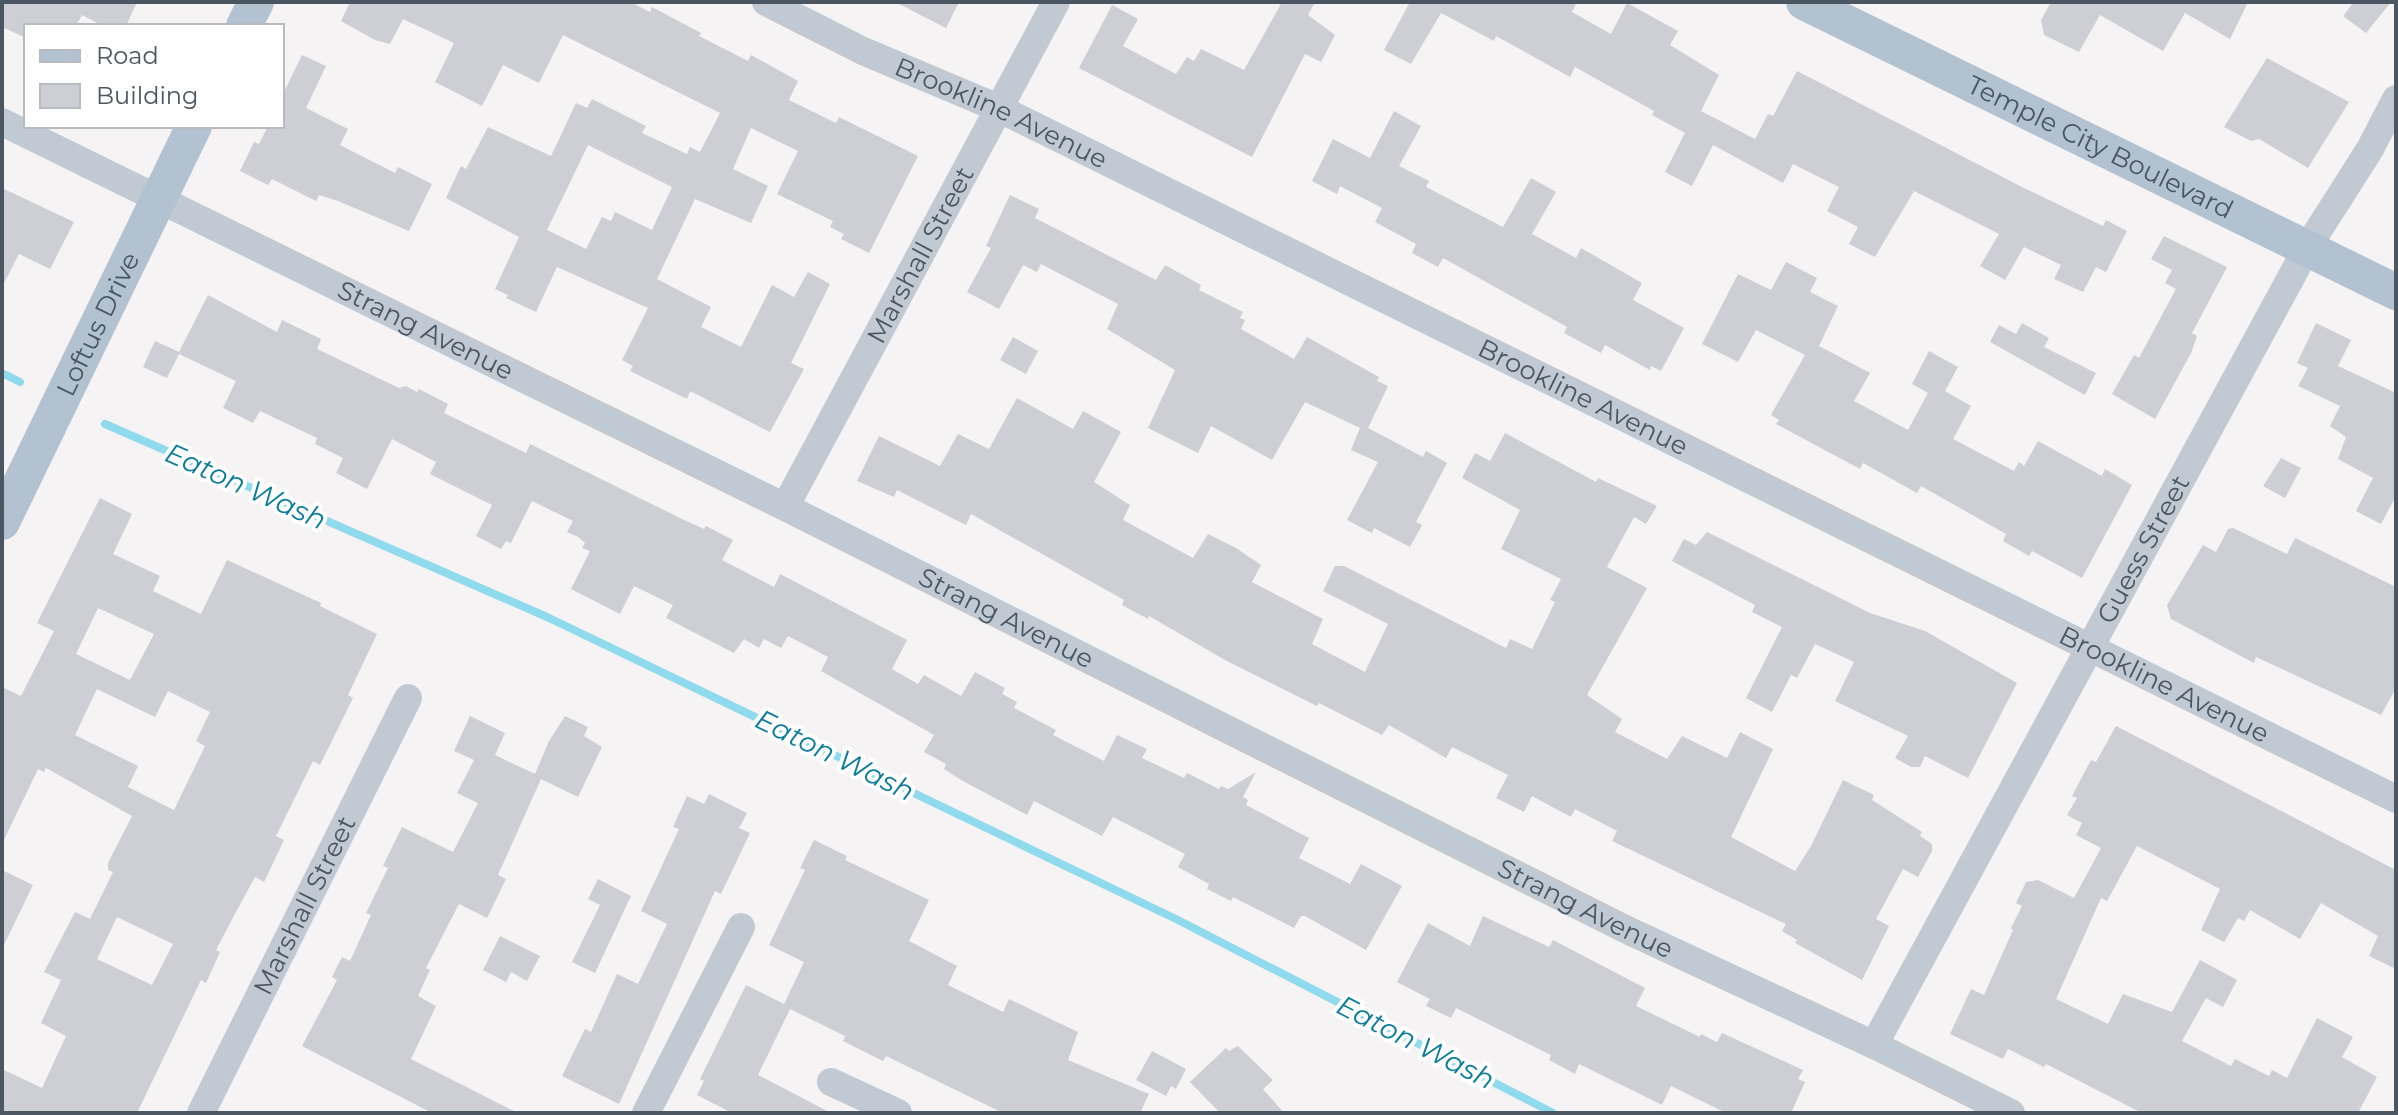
<svg xmlns="http://www.w3.org/2000/svg" width="2398" height="1115" font-family="Montserrat,sans-serif">
<style>
.lines{fill:none;stroke-linecap:round;stroke-linejoin:round}
.stream{stroke:#90daee;stroke-width:8}
.building{fill:#cdcfd5;fill-rule:evenodd}
.minor{stroke:#c1cad2;stroke-width:28}
.major{stroke:#b3c2d1;stroke-width:36}
.labels{text-anchor:middle;stroke-width:8;stroke-linejoin:round;paint-order:stroke}
.street-label{font-size:26px;fill:#4a5661;stroke:#fff}
.water-label{font-size:28px;font-style:italic;fill:#0c7c9b;stroke:#fff}
</style>
<rect width="100%" height="100%" fill="#f5f3f3"/>
<g class="lines">
<path class="stream" d="M2,373L20,382
M105,424L547,617L1178,920L1553,1113"/>
</g>
<path class="building" d="M2,2H137L126,26H103L82,15L76,26H26V38L2,27Z
M350,2H630L650,12L652,7L701,33L699,36L748,61L751,55L798,81L789,100L836,123L839,117L918,156L869,253L841,239L844,234L830,227L833,221L777,194L798,151L751,128L733,169L768,186L751,223L695,199L657,279L711,307L701,327L741,347L772,285L794,297L808,272L830,284L791,363L804,369L770,432L690,391L687,399L630,371L633,366L622,360L648,308L557,267L536,312L506,298L508,295L495,289L519,237L446,198L461,166L466,169L488,127L551,156L576,103L587,108L592,99L646,126L642,133L687,154L690,147L700,152L720,113L563,35L539,83L503,65L482,106L435,82L454,43L403,19L390,44L375,40L341,21ZM588,145L672,187L652,230L615,212L611,221L602,217L586,249L547,230Z
M895,2H959L946,28Z
M1282,2H1315L1308,15L1335,35L1321,62L1305,54L1252,157L1079,68L1112,5L1138,19L1123,46L1176,74L1187,57L1194,61L1201,49L1244,70Z
M1410,2H1577L1572,12L1611,34L1627,3L1678,31L1670,45L1719,75L1701,111L1755,139L1768,114L1773,116L1797,71L2022,187L2103,226L2106,220L2127,231L2106,272L2096,267L2083,292L2054,279L2061,265L2024,247L2005,280L1980,266L1999,234L1914,191L1875,257L1849,244L1858,227L1827,211L1839,187L1793,164L1783,183L1713,145L1692,186L1665,172L1685,133L1652,115L1654,111L1575,67L1570,77L1496,36L1494,41L1441,13L1411,64L1384,50Z
M2051,2H2248L2230,39L2185,13L2163,51L2100,15L2079,52L2044,35L2041,20Z
M2354,2H2391L2366,33L2343,16Z
M302,55L326,66L306,108L348,129L340,145L395,173L398,167L432,184L409,231L338,201L319,195L316,201L272,179L268,185L240,171L254,142L259,144L268,126H282V96Z
M2267,58L2349,102L2308,168L2259,139L2251,141L2224,127Z
M1394,111L1421,126L1399,166L1429,181L1426,187L1503,227L1531,178L1556,192L1532,234L1576,258L1581,248L1642,283L1633,300L1684,328L1661,371L1651,366L1650,370L1605,345L1601,353L1564,333L1567,327L1443,258L1438,267L1412,253L1416,244L1375,222L1382,208L1340,186L1337,194L1312,181L1333,139L1370,158Z
M2,188L74,222L50,269L19,254L2,287Z
M1010,195L1039,209L1035,218L1156,280L1165,265L1201,285L1199,290L1243,312L1240,318L1245,320L1241,329L1294,359L1307,337L1379,377L1377,381L1388,386L1368,428L1423,457L1426,451L1447,463L1416,522L1422,525L1410,547L1374,528L1372,533L1347,520L1378,462L1351,450L1360,428L1305,402L1272,460L1211,426L1198,453L1148,428L1175,370L1107,329L1118,304L1041,264L1037,272L1023,265L999,309L967,292L991,248L986,246Z
M2164,236L2227,267L2192,333L2197,336L2191,353L2155,419L2112,394L2134,355L2139,358L2176,289L2165,283L2172,270L2151,259Z
M1786,262L1817,278L1810,292L1838,306L1819,346L1870,373L1854,401L1908,430L1928,393L1912,384L1929,351L1958,367L1945,391L1971,406L1953,439L2014,471L2019,462L2024,466L2038,441L2102,476L2105,469L2132,485L2082,578L2032,551L2029,556L2003,541L2006,534L1921,486L1917,493L1863,463L1860,469L1776,424L1779,420L1771,415L1805,355L1756,330L1738,362L1702,344L1738,274L1771,290Z
M208,295L277,332L282,320L321,339L317,349L399,388L406,386L417,392L419,389L448,404L444,413L526,453L530,444L680,518L704,529L706,526L733,540L722,560L774,587L780,574L907,640L892,669L918,684L924,675L961,696L975,672L1005,688L1002,694L1017,702L1014,708L1056,730L1053,735L1104,761L1117,735L1147,749L1142,758L1184,778L1187,773L1219,789L1221,786L1228,789L1256,772L1243,797L1248,800L1246,805L1309,838L1299,858L1350,884L1361,864L1402,886L1366,950L1305,916H1301L1294,928L1233,897L1231,901L1207,889L1209,884L1178,867L1185,854L1113,817L1102,836L1034,801L1027,815L961,780L944,769L946,764L924,752L934,735L821,671L828,657L788,636L781,648L764,639L759,648L744,639L734,653L666,618L673,605L634,586L620,614L571,589L590,551L582,548L585,543L578,537L567,532L573,521L532,501L511,543L506,541L501,549L476,536L492,505L430,474L436,462L392,439L367,489L336,473L343,458L315,444L317,438L260,411L253,423L223,408L236,381L179,354L167,378L143,367L155,341L179,352Z
M2022,323L2049,338L2044,347L2096,373L2085,395L1990,342L1999,325L2016,334Z
M2316,323L2351,340L2338,366L2396,393V496L2381,524L2356,511L2373,478L2338,459L2346,437L2330,426L2340,406L2298,386L2308,368L2297,363Z
M1013,337L1038,351L1026,374L1000,360Z
M1017,398L1073,429L1083,411L1121,432L1094,482L1130,505L1123,520L1193,558L1208,534L1236,548L1261,565L1252,582L1323,619L1312,644L1365,672L1388,624L1323,591L1335,566H1344L1506,648L1510,639L1532,649L1555,602L1550,600L1561,579L1501,549L1520,510L1462,478L1475,453L1490,461L1505,433L1596,482L1598,478L1657,506L1646,524L1634,517L1607,567L1647,588L1587,695L1622,719L1615,732L1667,759L1682,736L1727,758L1740,732L1773,749L1731,837L1795,871L1811,846L1843,780L1874,795L1872,800L1922,832L1920,836L1932,844V851L1918,877L1903,869L1876,919L1889,926L1862,980L1795,943L1797,940L1782,931L1786,924L1612,841L1617,831L1575,809L1571,817L1532,796L1524,812L1496,798L1508,775L1452,747L1446,758L1389,725L1382,735L1319,703L1317,706L1225,660L1149,616L1148,619L1122,605L1124,600L971,514L966,525L897,490L894,497L857,481L879,436L940,466L958,434L989,449Z
M2281,458L2301,468L2285,498L2263,486Z
M100,498L132,514L113,554L160,576L153,591L201,614L227,560L321,603L320,606L377,634L348,695L353,698L320,765L313,761L276,836L284,840L264,882L255,877L237,910L216,950L220,952L206,983L201,980L137,1113H2V1069L42,1088L66,1036L41,1023L61,980L44,972L75,912L90,919L113,872L108,870V863L132,816L46,768L44,772L38,769L2,844V687L21,696L54,631L37,623ZM98,608L154,634L130,680L76,654ZM97,689L155,717L168,691L210,712L196,741L205,746L174,810L128,787L138,766L75,735ZM117,917L173,944L152,985L97,959Z
M2233,528L2287,554L2295,538L2396,587V688L2381,715L2256,657L2254,663L2171,619L2167,605L2203,545L2216,552L2228,529Z
M1707,532L1870,613L1925,631L2017,683L1968,778L1925,756L1920,767H1911L1895,758L1908,736L1835,701L1854,662L1815,644L1797,678L1791,675L1772,712L1746,698L1782,627L1752,612L1755,605L1672,561L1684,539L1696,545Z
M470,716L505,733L495,755L535,774L549,741L565,716L588,727L584,736L602,747L578,797L541,779L498,875L506,879L487,918L459,904L426,968L430,970L418,996L436,1006L411,1059L518,1113H432L302,1046L337,980L332,977L342,957L350,961L371,915L366,913L388,868L383,866L402,827L453,852L478,803L457,793L474,760L454,751Z
M2116,726L2396,870V969L2369,956L2378,936L2321,903L2300,939L2250,910L2244,921L2238,918L2224,942L2201,930L2220,889L2137,846L2107,901L2101,898L2056,999L2108,1024L2123,994L2172,1012L2200,960L2237,980L2223,1007L2206,998L2182,1041L2231,1066L2235,1059L2269,1076L2272,1070L2287,1078L2317,1018L2353,1037L2342,1057L2377,1077L2358,1113H2142L2046,1064L2044,1067L2008,1049L2003,1059L1950,1034L1971,989L1984,995L2013,930L2011,928L2022,906L2016,903L2026,882L2038,880L2074,898L2101,848L2076,835L2082,823L2067,815L2077,798L2072,796L2091,760L2096,762Z
M709,794L747,813L739,828L750,833L721,894L715,891L619,1104L562,1076L585,1029L591,1032L617,974L638,984L667,924L641,911L679,829L673,827L687,796L704,804Z
M814,840L847,856L845,860L929,900L909,941L957,966L948,985L1003,1012L1009,999L1078,1032L1068,1060L1149,1094L1140,1113H1003L886,1056L883,1061L843,1041L845,1036L790,1009L758,1075L831,1113H732L697,1095L704,1081L700,1079L746,985L784,1004L804,962L769,945L805,870L800,868Z
M2,870L33,885L2,949Z
M598,879L631,896L595,973L572,962L600,905L588,899Z
M1483,916L1549,947L1553,940L1645,988L1636,1006L1700,1037L1701,1034L1717,1042L1722,1033L1803,1070L1798,1079L1805,1082L1791,1113H1726L1671,1086L1662,1105L1579,1064L1575,1074L1549,1060L1551,1055L1456,1008L1451,1018L1426,1006L1430,999L1397,982L1428,923L1470,946Z
M500,936L540,956L527,981L511,972L506,982L483,970Z
M1238,1046L1273,1080L1263,1089L1284,1113H1220L1190,1082L1226,1048L1229,1051Z
M1152,1051L1186,1069L1176,1089L1171,1086L1166,1096L1136,1080Z"/>
<g class="lines">
<g class="minor">
<path id="s1" d="M766,2L863,51L998,108L2396,799"/>
<path id="s2" d="M2,122L785,507L1625,929L1874,1045L2011,1113"/>
<path id="s3" d="M785,507L1056,2"/>
<path id="s4" d="M1874,1045L2307,248L2370,149L2396,99"/>
<path d="M831,1082L898,1113"/>
<path id="s5" d="M201,1113L408,698"/>
<path d="M646,1113L741,927"/>
</g>
<g class="major">
<path id="s6" d="M1804,2L2396,292"/>
<path d="M244,26L256,2"/>
<path id="s7" d="M2,522L194,126"/>
</g>
</g>
<g class="labels">
<g class="street-label">
<text dy="9" stroke="none"><textPath href="#s1" startOffset="260">Brookline Avenue</textPath></text>
<text dy="9" stroke="none"><textPath href="#s6" startOffset="330">Temple City Boulevard</textPath></text>
<text dy="9" stroke="none"><textPath href="#s3" startOffset="286">Marshall Street</textPath></text>
<text dy="9" stroke="none"><textPath href="#s7" startOffset="220">Loftus Drive</textPath></text>
<text dy="9" stroke="none"><textPath href="#s2" startOffset="472">Strang Avenue</textPath></text>
<text dy="9" stroke="none"><textPath href="#s1" startOffset="908">Brookline Avenue</textPath></text>
<text dy="9" stroke="none"><textPath href="#s4" startOffset="564">Guess Street</textPath></text>
<text dy="9" stroke="none"><textPath href="#s2" startOffset="1120">Strang Avenue</textPath></text>
<text dy="9" stroke="none"><textPath href="#s1" startOffset="1556">Brookline Avenue</textPath></text>
<text dy="9" stroke="none"><textPath href="#s5" startOffset="232">Marshall Street</textPath></text>
<text dy="9" stroke="none"><textPath href="#s2" startOffset="1768">Strang Avenue</textPath></text>
</g>
<g class="water-label">
<text transform="translate(246 486) rotate(24)" y="10">Eaton Wash</text>
<text transform="translate(835 755) rotate(26)" y="10">Eaton Wash</text>
<text transform="translate(1416 1042) rotate(27)" y="10">Eaton Wash</text>
</g>
</g>
<rect width="2398" height="1115" fill="none" stroke="#4a5661" stroke-width="8"/>
<rect x="24" y="24" width="260" height="104" fill="#ffffff" stroke="#b7bbc0" stroke-width="2"/>
<rect x="40" y="50" width="40" height="12" fill="#b3c2d1" stroke="#b7bbc0" stroke-width="2"/>
<text x="96" y="64" font-size="24" fill="#4a5661">Road</text>
<rect x="40" y="84" width="40" height="24" fill="#cdcfd5" stroke="#b7bbc0" stroke-width="2"/>
<text x="96" y="104" font-size="24" fill="#4a5661">Building</text>
</svg>
